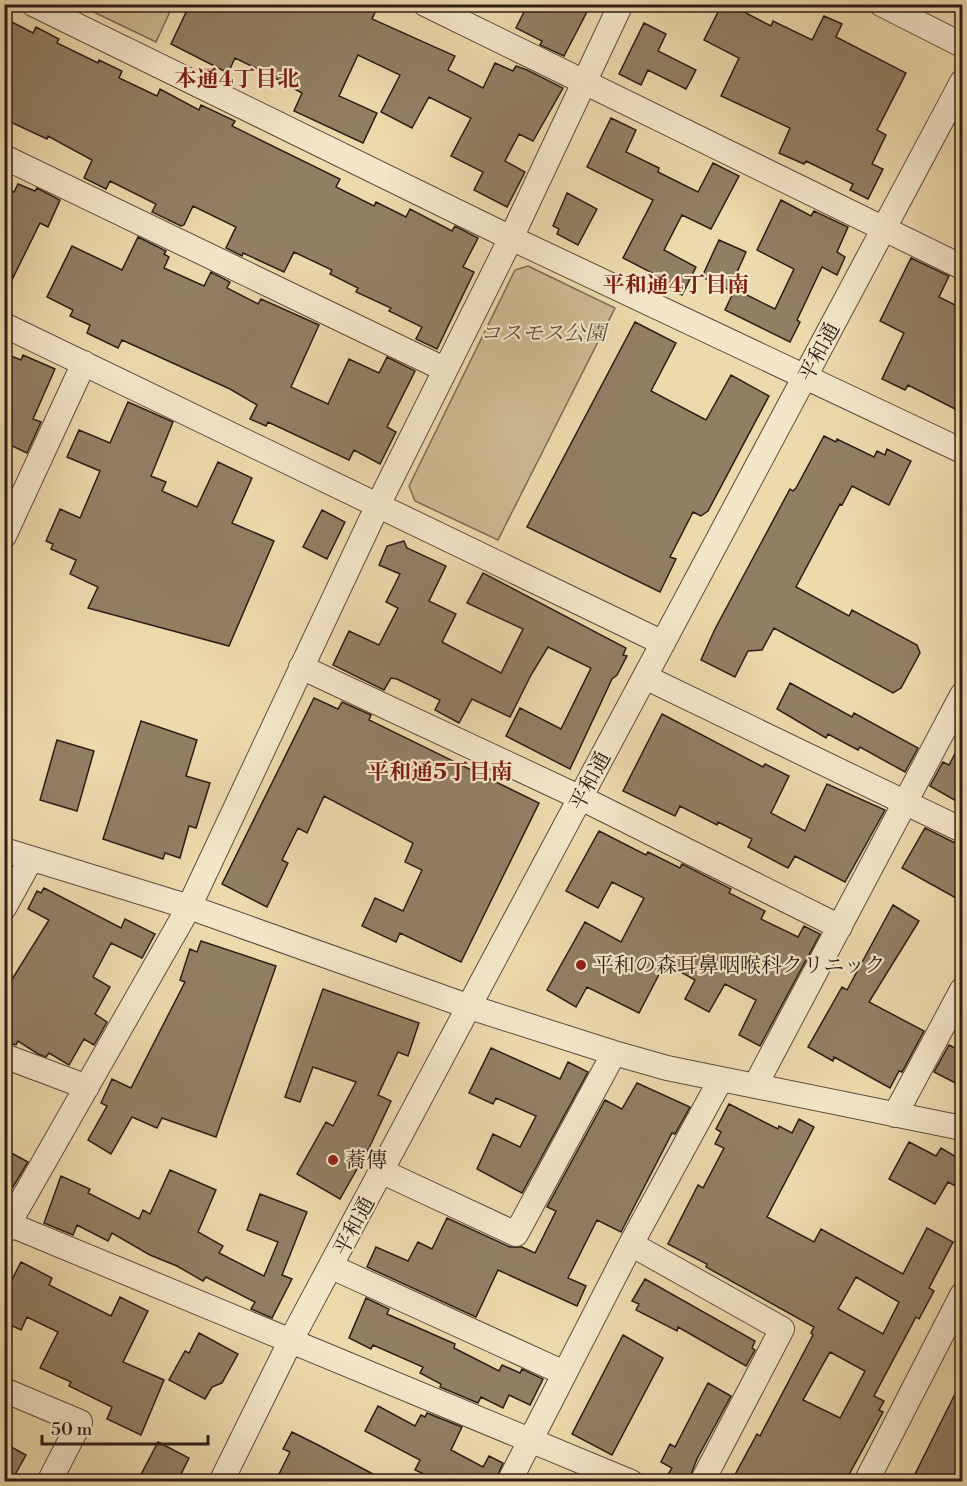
<svg xmlns="http://www.w3.org/2000/svg" width="967" height="1486" font-family="'Libre Bodoni','Noto Serif JP',serif">
<style>
.green{fill:#ccb992;stroke:#7d6b54;stroke-width:1.5}
.building{fill:#917f64;stroke:#2e1d16;stroke-width:1.5;fill-rule:evenodd}
.lines{fill:none;stroke-linecap:round;stroke-linejoin:round}
.minor-casing{stroke:#5e4c3c;stroke-width:26}
.minor{stroke:#f3e6c9;stroke-width:24}
.poi-dot{fill:#8f2418;stroke:#f3e6c9;stroke-width:2}
.labels{text-anchor:middle;stroke-width:4.5;stroke-linejoin:round;paint-order:stroke}
.park-label{font-size:21px;font-style:italic;fill:#5d4c3b;stroke:#f3e6c9}
.street-label{font-size:21px;fill:#2e1d16;stroke:#f3e6c9}
.poi-label{font-size:21px;fill:#2e1d16;stroke:#f3e6c9;text-anchor:start}
.neighbourhood-label{font-size:22px;font-weight:bold;fill:#7a1f14;stroke:#f3e6c9}
</style>
<rect width="100%" height="100%" fill="#ecd9ac"/>
<filter id="stains"><feTurbulence type="fractalNoise" baseFrequency=".00333" numOctaves="4"/><feColorMatrix values="0 0 0 0 .2 0 0 0 0 .09 0 0 0 0 .02 0 0 0 .5 -.17"/></filter>
<radialGradient id="worn" r=".72"><stop offset=".6" stop-color="#630" stop-opacity="0"/><stop offset="1" stop-color="#630" stop-opacity=".3"/></radialGradient>
<path class="green" d="M79,5H173L156,42Z
M528,266L615,308L498,540L415,501L409,486L515,270Z"/>
<path class="building" d="M190,4H379L372,19L455,56L448,70L483,88L495,63L513,71L516,66L527,70L563,88L533,141L519,134L505,161L525,172L507,207L474,190L483,172L451,156L471,118L429,97L412,128L381,112L400,75L358,55L339,96L377,113L363,143L294,111L302,93L268,74L235,58L228,73L171,44Z
M528,4H591L564,56L540,45L542,41L516,28Z
M722,4H729L771,26L773,21L812,40L824,16L842,24L836,37L906,73L877,130L886,135L872,164L883,169L868,199L850,190L853,184L806,161L804,164L779,153L790,128L721,96L739,58L704,40Z
M4,18L33,33L36,27L59,39L57,43L98,63L99,60L122,71L119,78L157,96L160,89L199,110L201,105L235,121L232,126L340,179L336,187L374,206L376,202L406,217L410,209L452,231L455,226L478,238L463,267L474,272L437,349L416,339L422,327L389,311L391,308L356,292L358,288L330,274L332,270L294,252L284,272L243,253L242,256L226,248L236,227L193,206L184,225L181,226L152,212L156,204L110,181L106,189L84,178L92,160L48,136L47,139L4,119Z
M644,23L666,34L658,51L696,70L686,89L648,70L641,85L619,74Z
M611,118L636,130L626,152L659,168L658,172L698,192L713,163L739,176L711,229L682,215L664,250L696,267L682,295L657,283L660,277L623,258L653,200L587,167Z
M18,184L35,191L37,188L60,200L48,227L40,223L4,296V205L11,191L14,192Z
M567,193L597,209L578,245L557,234L559,229L553,226Z
M781,200L811,216L814,211L848,227L837,252L845,257L837,275L822,267L797,320L800,322L790,342L725,310L735,289L775,309L794,269L757,250Z
M138,237L166,251L164,254L169,257L164,268L204,286L211,272L230,282L227,288L258,304L261,299L319,325L291,387L328,404L349,359L379,373L387,357L415,371L387,427L396,432L380,464L354,450L349,460L268,422L266,426L250,419L257,405L230,389L122,340L118,348L87,333L90,325L70,316L73,310L47,297L72,246L122,270Z
M719,240L746,252L729,290L702,277Z
M911,258L949,276L939,297L963,309V413L908,385L905,390L882,379L904,333L880,321Z
M635,322L676,343L651,391L706,420L731,375L769,396L708,511L701,516L693,512L670,557L676,559L660,592L527,527Z
M4,353L21,360L23,355L55,369L33,419L41,422L27,453L4,442Z
M128,402L173,422L151,476L166,482L162,491L197,507L218,462L252,478L232,523L274,541L229,646L88,608L98,587L70,574L76,560L51,549L53,544L46,541L60,509L80,518L100,471L67,457L79,430L110,443Z
M824,436L836,442L837,439L874,457L877,451L885,455L887,449L911,461L889,505L852,486L842,505L840,504L796,587L849,616L852,610L917,645L920,653L901,688L893,693L774,628L762,650L748,651L735,677L701,660L715,629L790,489L793,491L796,488Z
M322,510L345,522L327,559L303,547Z
M404,541L407,548L446,566L429,601L456,614L442,642L501,673L523,629L467,603L483,573L626,648L623,655L627,656L617,675L612,679L570,769L506,736L520,708L561,729L591,668L548,647L531,675L510,717L472,699L459,723L435,710L440,700L397,679L391,678L384,690L333,665L349,631L379,645L398,608L386,602L400,574L379,565L387,546Z
M790,683L852,717L854,713L918,748L905,772L860,747L858,750L828,734L826,738L777,709Z
M314,698L338,709L342,702L371,715L369,720L539,803L461,962L400,933L396,942L362,926L375,898L403,911L422,870L405,862L413,843L324,796L307,833L298,828L282,860L288,863L267,907L222,884Z
M662,714L763,767L765,764L789,776L771,813L805,831L827,784L885,810L845,882L795,856L788,868L748,847L752,839L718,822L717,825L680,806L675,816L623,791Z
M141,721L197,740L186,776L210,783L196,828L189,826L180,858L165,853L163,859L103,839Z
M963,739V805L930,786L943,762L949,765Z
M57,740L94,751L77,811L40,800Z
M925,828L963,847V902L902,868Z
M599,831L646,855L648,852L680,868L682,864L731,889L729,893L765,911L761,919L798,937L804,926L820,934L760,1046L739,1035L756,1000L725,984L709,1012L685,999L695,980L665,963L639,1013L587,987L576,1007L547,990L585,922L621,942L644,898L612,882L598,908L566,891Z
M44,888L121,928L125,919L155,934L142,958L111,943L93,977L110,987L95,1014L107,1022L94,1045L84,1039L69,1065L49,1053L46,1057L38,1054L18,1041L16,1045L4,1042V977L11,981L49,920L28,909L37,891L41,893Z
M893,905L919,921L869,1002L924,1031L902,1072L899,1071L890,1088L834,1057L833,1061L808,1047L842,987L847,990Z
M201,941L276,966L216,1137L162,1118L157,1128L132,1117L111,1154L88,1140L107,1106L101,1103L112,1079L131,1088L185,982L180,980L190,949L197,952Z
M323,989L419,1023L408,1056L398,1052L378,1095L391,1101L370,1146L340,1199L297,1174L326,1122L333,1126L356,1082L313,1067L300,1102L285,1097Z
M949,1045L963,1052V1087L934,1072Z
M491,1048L560,1079L568,1062L588,1072L522,1193L477,1169L493,1134L520,1147L536,1116L496,1098L493,1104L469,1093Z
M637,1083L690,1107L675,1134L672,1133L621,1232L597,1220L568,1278L586,1286L577,1306L498,1270L476,1317L367,1267L376,1247L408,1261L418,1242L432,1249L447,1218L510,1247H522L535,1253L556,1211L547,1207L605,1100L622,1109Z
M729,1104L778,1129L779,1126L792,1133L799,1119L814,1127L767,1217L814,1242L821,1229L903,1274L927,1228L953,1242L929,1288L934,1291L919,1319L916,1317L874,1396L884,1401L879,1410L883,1412L845,1482H731L757,1434L760,1436L813,1335L811,1333L814,1327L706,1267L707,1264L668,1244L698,1185L703,1188L724,1148L715,1144L721,1132L716,1129ZM856,1277L899,1302L883,1334L838,1309ZM830,1352L865,1371L840,1418L803,1400Z
M909,1142L936,1156L941,1148L963,1161V1190L948,1182L935,1204L889,1179Z
M4,1149L28,1162L13,1187L4,1182Z
M170,1170L216,1190L198,1232L223,1246L219,1253L264,1276L278,1242L247,1230L260,1194L307,1212L282,1275L292,1279L272,1318L251,1309L255,1302L206,1277L203,1281L177,1266L150,1255L112,1233L108,1241L77,1225L73,1235L44,1223L61,1176L90,1189L88,1193L139,1219L143,1210L150,1214Z
M21,1262L52,1278L49,1285L111,1316L120,1297L148,1311L123,1362L164,1380L141,1435L107,1419L112,1407L69,1386L71,1382L40,1368L58,1332L27,1317L21,1330L4,1322V1295Z
M645,1279L755,1341L752,1348L755,1350L746,1366L678,1327L677,1331L636,1310L639,1304L632,1301Z
M366,1298L389,1309L387,1314L455,1344L454,1348L499,1371L502,1365L520,1373L522,1369L543,1379L530,1405L509,1395L503,1408L481,1397L478,1403L440,1387L441,1384L420,1373L423,1367L373,1345L371,1349L349,1338Z
M199,1333L238,1354L222,1383L212,1387L205,1399L169,1380L185,1351L189,1353Z
M623,1335L663,1358L612,1455L572,1434Z
M963,1378V1482H911Z
M708,1383L731,1396L697,1459L688,1482H677L667,1476L672,1468L661,1462L670,1444L675,1447Z
M378,1406L415,1426L421,1415L425,1417L427,1413L462,1427L451,1450L483,1467L489,1456L503,1463L495,1482H441L415,1470L420,1460L365,1431Z
M292,1432L320,1446L388,1482H275L290,1452L283,1449Z
M158,1442L189,1458L177,1482H137Z
M4,1443L26,1455L11,1482H4Z"/>
<g class="lines">
<g class="minor-casing">
<path id="minor" d="M33,4L511,238L962,451
M425,4L962,267
M881,4L962,45
M4,157L444,369
M4,325L663,643
M4,536L84,363
M301,667L581,798L840,927
M645,677L962,830
M4,850L189,907L470,1007L614,1053L667,1068L962,1128
M4,908L31,859
M4,1056L87,1087
M755,1086L962,695
M895,1115L962,990
M383,1172L516,1234L614,1053
M4,1222L631,1482
M4,1232L189,907L378,505L511,238L621,4
M631,1244L782,1329L702,1482
M332,1267L564,1373
M4,1390L80,1422L49,1482
M221,1482L291,1340L962,82
M509,1482L631,1244L721,1079
M866,1482L962,1295"/>
</g>
<use href="#minor" class="minor"/>
</g>
<g class="poi-dot">
<circle cx="581" cy="965" r="6"/>
<circle cx="333" cy="1160" r="6"/>
</g>
<g class="labels">
<g class="park-label">
<text x="543" y="340">コスモス公園</text>
</g>
<g class="street-label">
<text transform="translate(819 352) rotate(-62)" y="7">平和通</text>
<text transform="translate(590 781) rotate(-62)" y="7">平和通</text>
<text transform="translate(354 1226) rotate(-62)" y="7">平和通</text>
</g>
<g class="poi-label">
<text x="593" y="972">平和の森耳鼻咽喉科クリニック</text>
<text x="345" y="1167">蕎傳</text>
</g>
<g class="neighbourhood-label">
<text x="237" y="86">本通4丁目北</text>
<text x="676" y="292">平和通4丁目南</text>
<text x="440" y="779">平和通5丁目南</text>
</g>
</g>
<rect width="967" height="1486" fill="none" stroke="#ecd9ac" stroke-width="24"/>
<rect x="6" y="6" width="955" height="1474" fill="none" stroke="#2e1d16" stroke-width="3"/>
<rect x="12" y="12" width="943" height="1462" fill="none" stroke="#2e1d16" stroke-width="1.5"/>
<path d="M42 1435v9h166v-9" fill="none" stroke="#2e1d16" stroke-width="3"/>
<text x="51" y="1435" font-size="18" fill="#2e1d16" stroke="#f3e6c9" stroke-width="4.5" paint-order="stroke">50 m</text>
<rect width="100%" height="100%" filter="url(#stains)"/>
<rect width="100%" height="100%" fill="url(#worn)"/>
</svg>
